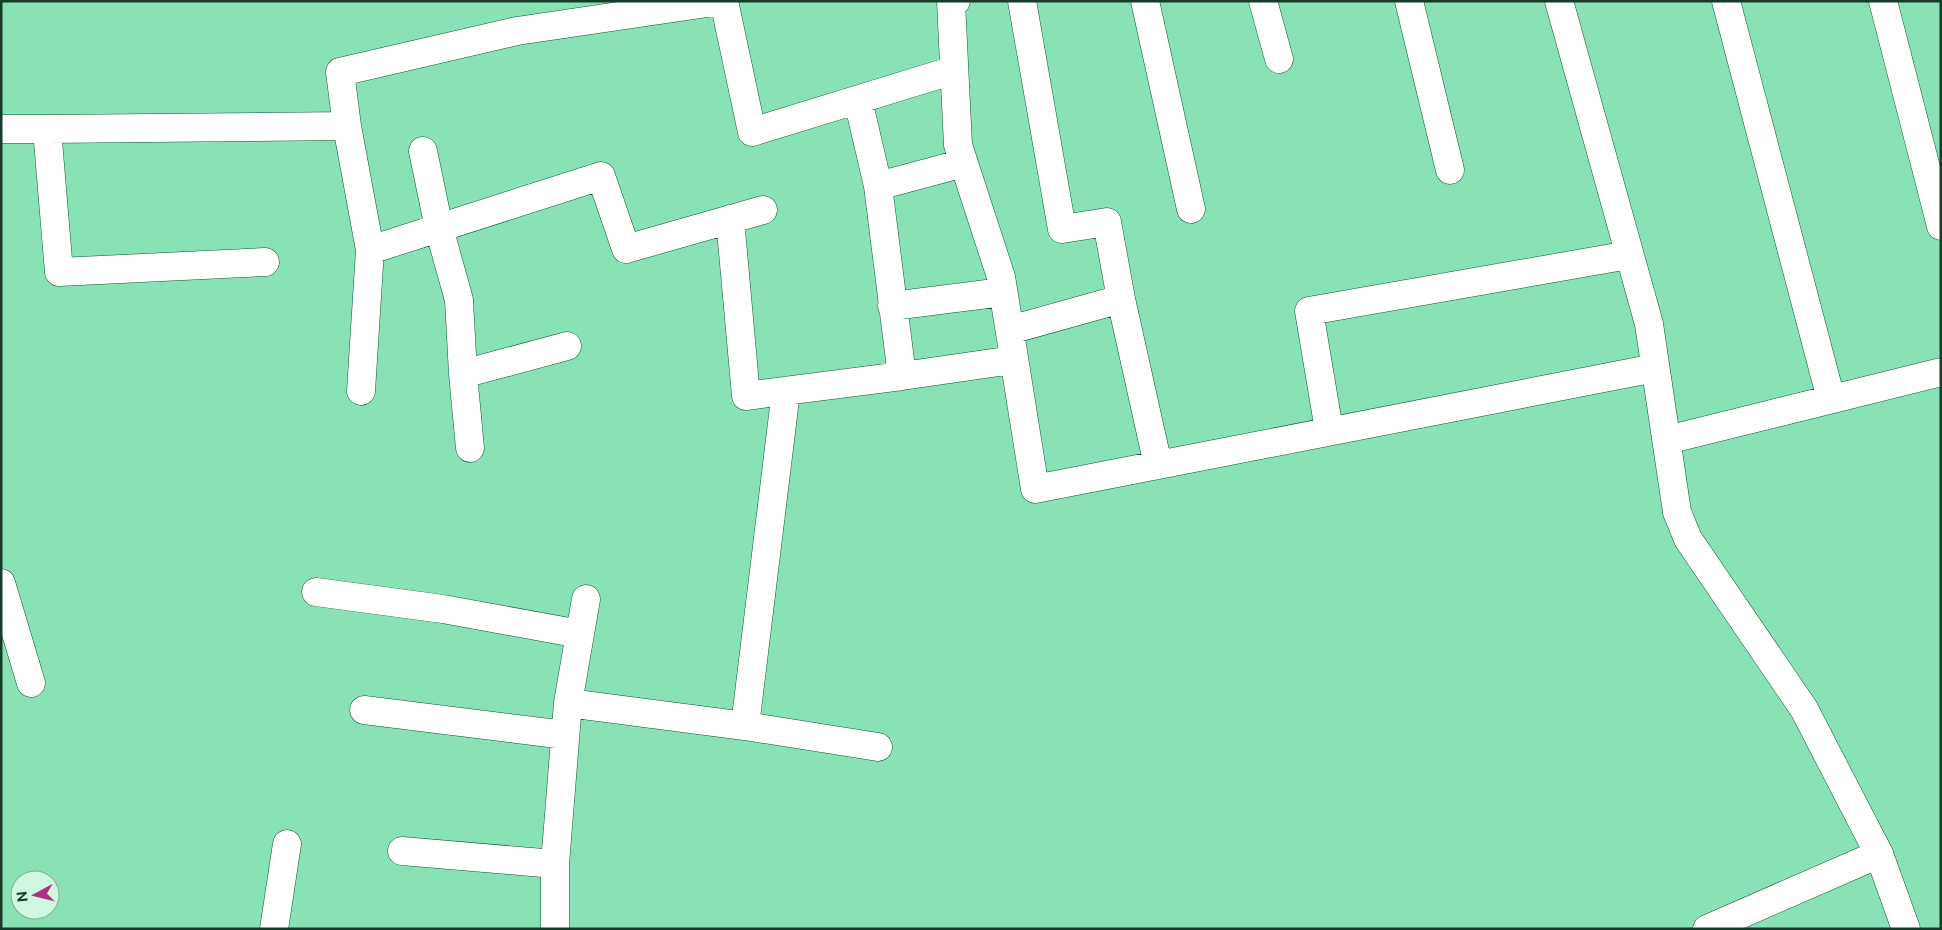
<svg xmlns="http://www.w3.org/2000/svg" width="1942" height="930" font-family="'Public Sans',sans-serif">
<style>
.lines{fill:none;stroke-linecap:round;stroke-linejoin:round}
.minor-casing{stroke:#0a5739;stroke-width:29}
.tertiary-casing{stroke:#0a5739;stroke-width:29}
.minor{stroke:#fff;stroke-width:28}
.tertiary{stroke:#fff;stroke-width:28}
</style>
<rect width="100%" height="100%" fill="#89e2b5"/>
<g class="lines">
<g class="minor-casing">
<path id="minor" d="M724,1L752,132L954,70
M956,1L951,2L958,145L1001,277L1035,489L1158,465
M1022,1L1062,229L1107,222L1121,299L1158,465L1655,368
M1145,1L1191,209
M1263,1L1279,59
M1409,1L1450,170
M1726,1L1831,399
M1883,1L1941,226
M858,100L878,186L964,163
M347,126L370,250L361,391
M1,129H47
M423,151L439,228L459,300L463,374L470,448
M878,186L902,376L1013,360
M730,219L746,396L902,376
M370,250L601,176L626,249L763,210
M265,262L59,272L47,129L347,126L340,72L517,31L721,1
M892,306L1003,292
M1010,330L1121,299
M463,374L567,346
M786,391L745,726L878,747
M1329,430L1309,311L1629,255
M1667,440L1941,372
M1,583L31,683
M316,592L443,609L580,634
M586,599L568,703L745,726
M364,710L565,735
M402,851L555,864
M274,929L287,844
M555,929V864L568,703
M1707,929L1879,854"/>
</g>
<g class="tertiary-casing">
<path id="tertiary" d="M1559,1L1649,324L1677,512L1688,539L1804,709L1879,854L1906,929"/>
</g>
<use href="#minor" class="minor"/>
<use href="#tertiary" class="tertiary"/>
</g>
<rect width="1942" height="930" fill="none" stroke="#153b2a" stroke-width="5"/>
<g transform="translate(35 895) rotate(263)"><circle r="24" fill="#cef8e1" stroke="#84ac98"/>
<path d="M0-4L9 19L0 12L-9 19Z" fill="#ab348a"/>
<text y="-8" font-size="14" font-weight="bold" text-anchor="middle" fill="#153b2a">N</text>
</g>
</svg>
